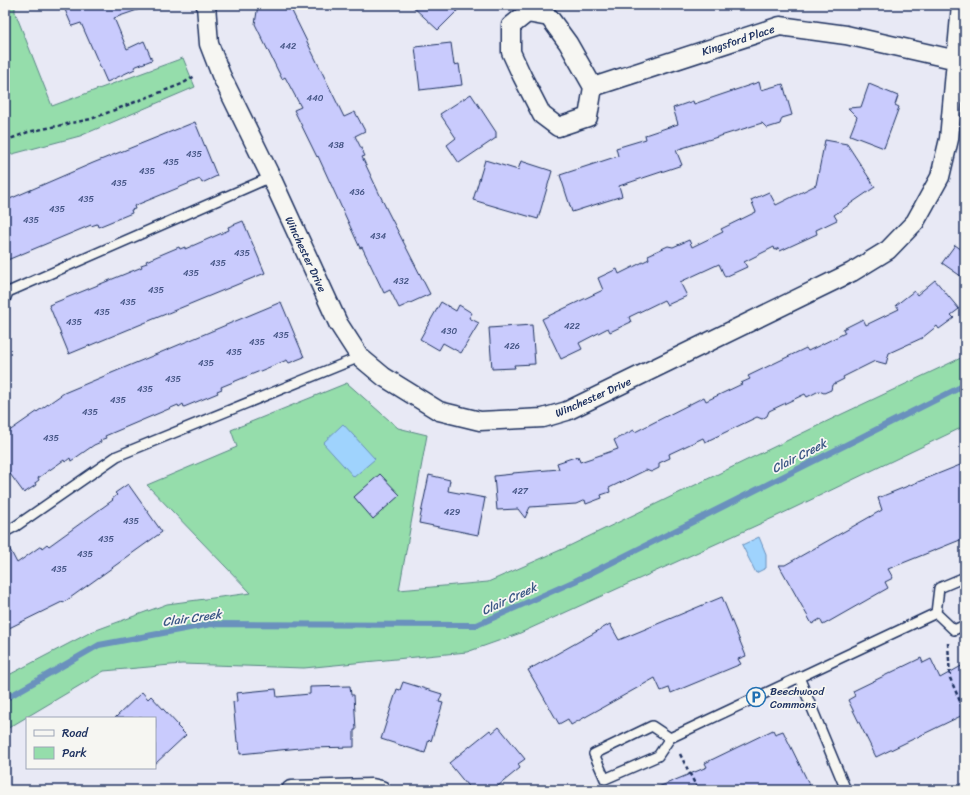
<svg xmlns="http://www.w3.org/2000/svg" width="970" height="795" font-family="Sriracha,sans-serif">
<style>
.green{fill:#95ddab;stroke:#588684}
.water{fill:#9fd3fd;stroke:#6a91bd}
.lines{fill:none;stroke-linecap:round;stroke-linejoin:round}
.stream{stroke:#6a91bd;stroke-width:6}
.building{fill:#c9cbfd;stroke:#1b2f5e}
.service-casing{stroke:#1b2f5e;stroke-width:12}
.minor-casing{stroke:#1b2f5e;stroke-width:21}
.path{stroke:#1b2f5e;stroke-width:2.5;stroke-dasharray:4 3;stroke-linecap:butt}
.service{stroke:#f6f6f2;stroke-width:9}
.minor{stroke:#f6f6f2;stroke-width:18}
.labels{text-anchor:middle;stroke-width:3.5;stroke-linejoin:round;paint-order:stroke}
.number-label{font-size:9px;fill:#465686}
.street-label{font-size:11px;fill:#1b2f5e;stroke:#f6f6f2}
.poi-label{font-size:11px;fill:#1b2f5e;stroke:#f6f6f2;text-anchor:start}
.water-label{font-size:12px;font-style:italic;fill:#3c5886;stroke:#f6f6f2}
</style>
<rect width="100%" height="100%" fill="#e8e9f5"/>
<filter id="ink" filterUnits="userSpaceOnUse"><feTurbulence type="fractalNoise" baseFrequency=".025" numOctaves="2"/><feDisplacementMap in="SourceGraphic" scale="8" xChannelSelector="R" yChannelSelector="G"/><feConvolveMatrix kernelMatrix="1 2 1 2 8 2 1 2 1" color-interpolation-filters="sRGB"/></filter>
<g filter="url(#ink)">
<path class="green" d="M5,5H15V12L52,106L183,58L195,87L80,136L5,156Z
M965,356V426L775,517L518,634L467,652L304,668L182,664L104,671L5,730V677L91,632L167,604L251,593L147,485L237,447L231,430L347,383L398,428L427,435L399,590L488,582L565,548L842,414Z"/>
<path class="water" d="M343,424L375,459L354,477L323,443Z
M759,537L766,554V568L756,573L742,545Z"/>
<g class="lines">
<path class="stream" d="M5,699L99,645L211,624L477,625L575,581L965,385"/>
</g>
<path class="building" d="M63,5H145L146,7L114,18L127,49L144,41L152,60L134,67L135,69L107,82L81,23L72,26Z
M258,5H289L344,117L355,112L365,131L355,136L365,156L362,157L387,210L430,294L399,308L390,290L384,293L362,247L360,248L318,156L317,157L294,110L301,107L285,77L282,79L255,24Z
M411,5H463L438,30Z
M451,43L454,65L459,64L462,85L420,90L415,47Z
M759,82L761,90L783,84L792,115L782,118L780,124L767,128L762,123L676,150L682,165L619,186L622,196L572,212L560,175L618,156L616,148L646,139L645,135L678,124L673,108L693,101L694,104Z
M869,84L898,96L895,105L899,107L884,148L850,135L857,117L848,108L861,107Z
M471,94L496,132V138L459,163L447,145L456,138L440,114Z
M195,122L217,176L202,183L200,179L134,206L135,209L131,210L132,213L98,227L97,224L91,226V225L5,261V201L93,163Z
M825,140L847,144L875,187L834,215L837,220L816,230L817,234L780,251L779,248L775,250L774,247L744,262L747,267L725,277L719,264L680,282L687,296L667,305L664,300L629,317L631,322L610,332L608,328L579,343L582,349L561,359L542,319L603,290L598,278L617,269L619,274L649,259L648,255L668,246L673,247L689,240L692,247L723,232L721,229L756,212L751,200L769,192L776,205L816,185Z
M485,160L518,170L521,161L552,171L538,219L473,200Z
M243,221L265,273L69,354L49,305L142,267L141,265L147,263L146,261L179,247L180,249L185,247V249L229,230L228,227Z
M955,245L965,252V279L942,263Z
M935,280L959,309L951,315L954,318L939,329L937,326L922,338L889,353L886,364L875,361L843,377L844,379L832,385L831,390L824,393L819,391L807,397L805,394L769,411L767,416L762,419L757,417L705,442L703,438L669,454L670,458L659,463V468L651,472L646,470L609,488L610,492L601,495L602,498L586,504L585,500L576,504L530,507L525,518L518,509L497,510L494,476L513,474V473L559,469L557,463L578,456L580,462L618,449L614,440L634,430L635,432L704,397L706,401L742,384L741,383L750,379L748,376L806,348L808,351L845,333L843,329L863,319L866,325L899,309L896,305L914,291L917,295Z
M281,302L304,357L289,363L287,360L221,387L222,389L217,391L218,393L184,407L183,404L179,407L178,405L105,436L106,438L100,440L101,442L94,445L71,461L70,458L65,462L64,460L38,478L39,480L35,483L36,485L24,493L5,467V434L64,393Z
M441,302L456,311L459,305L472,313L469,318L479,323L461,353L443,343L439,350L420,339Z
M532,325L535,364L514,365L515,368L492,369L489,328Z
M965,463V538L888,569L893,578L885,582L888,588L823,625L820,619L812,624L779,565H785L882,510L878,498Z
M380,474L400,495L373,519L354,497Z
M429,475L450,480L448,491L485,498L478,535L419,523Z
M128,484L162,532L63,603L62,602L5,630V540L17,563L41,546L42,548L47,544L49,546L113,500L112,499L117,495L115,493Z
M722,597L746,656L738,659L741,664L671,693L669,688L661,691L655,678L571,725L568,719L559,724L528,670L610,624L619,640Z
M921,658L923,663L931,659L940,678L965,664V714L876,757L848,700L855,696L853,691Z
M403,682L442,694L439,702L443,703L431,741L429,739L425,753L381,739L397,689L400,690Z
M350,686L351,695H354L356,730H354V747L310,748V747L240,754L239,742H237L233,702L237,701L236,693L276,689L277,697L310,694V687Z
M142,692L148,699L151,696L178,725L177,726L186,735L155,764V718H115Z
M499,727L525,759L518,764L520,768L493,790H471L449,763L490,730L492,733Z
M773,730L775,734L783,731L812,790H651L707,767L705,763Z"/>
<g class="lines">
<g class="service-casing">
<path id="service" d="M5,300L8,292L271,177
M5,532L16,526L117,456L360,357
M936,613L939,588L965,577
M936,613L954,630L965,625
M799,677L846,790
M670,738L652,726L594,754L605,779L658,756L670,738L936,613"/>
</g>
<g class="minor-casing">
<path id="minor" d="M206,5L209,44L221,75L271,177L338,323L360,357L384,377L439,411L480,421L543,418L567,411L852,272L888,250L915,222L940,177L949,139L961,5
M527,13L549,17L568,43L593,87L588,117L558,127L542,115L522,76L511,52V26Z
M593,87L780,26L846,35L957,60
M291,790L372,788L381,790"/>
</g>
<path class="path" d="M5,141L28,132L91,119L182,84L195,76
M948,643L950,678L965,713
M680,754L698,790"/>
<use href="#service" class="service"/>
<use href="#minor" class="minor"/>
</g>
</g>
<defs>
<g id="parking-ring" transform="scale(1)"><circle r="9.5" fill="#f6f6f2" stroke="#1f6fb2" stroke-width="1.5"/><path d="M-3.5-5.5H1a3.5 3.5 0 0 1 0 7H-1V5.5H-3.5ZM-1-3.4V-.6H.8a1.4 1.4 0 0 0 0-2.8Z" fill="#1f6fb2"/></g>
</defs>
<g fill-rule="evenodd">
<use href="#parking-ring" x="756" y="697"/>
</g>
<g class="labels">
<g class="number-label">
<text x="288" y="49">442</text>
<text x="315" y="101">440</text>
<text x="336" y="148">438</text>
<text x="194" y="157">435</text>
<text x="171" y="165">435</text>
<text x="147" y="174">435</text>
<text x="119" y="186">435</text>
<text x="357" y="195">436</text>
<text x="86" y="202">435</text>
<text x="57" y="212">435</text>
<text x="31" y="223">435</text>
<text x="378" y="239">434</text>
<text x="242" y="256">435</text>
<text x="218" y="266">435</text>
<text x="191" y="276">435</text>
<text x="401" y="284">432</text>
<text x="156" y="293">435</text>
<text x="128" y="305">435</text>
<text x="102" y="315">435</text>
<text x="74" y="325">435</text>
<text x="572" y="329">422</text>
<text x="449" y="334">430</text>
<text x="281" y="338">435</text>
<text x="257" y="345">435</text>
<text x="512" y="349">426</text>
<text x="234" y="355">435</text>
<text x="206" y="366">435</text>
<text x="173" y="382">435</text>
<text x="145" y="392">435</text>
<text x="118" y="403">435</text>
<text x="90" y="415">435</text>
<text x="51" y="441">435</text>
<text x="520" y="494">427</text>
<text x="452" y="515">429</text>
<text x="131" y="524">435</text>
<text x="106" y="542">435</text>
<text x="85" y="557">435</text>
<text x="59" y="572">435</text>
</g>
<g class="street-label">
<text transform="translate(738 40) rotate(-18)" y="4">Kingsford Place</text>
<text transform="translate(306 254) rotate(65)" y="4">Winchester Drive</text>
<text transform="translate(593 397) rotate(-24)" y="4">Winchester Drive</text>
</g>
<g class="poi-label">
<text x="770" y="695">Beechwood<tspan x="770" dy="13">Commons</tspan></text>
</g>
<g class="water-label">
<text transform="translate(799 456) rotate(-27)" y="4">Clair Creek</text>
<text transform="translate(509 599) rotate(-25)" y="4">Clair Creek</text>
<text transform="translate(192 618) rotate(-8)" y="4">Clair Creek</text>
</g>
</g>
<rect width="970" height="795" fill="none" stroke="#f6f6f2" stroke-width="20"/>
<rect x="10" y="10" width="950" height="775" fill="none" stroke="#1b2f5e" stroke-width="1.5" filter="url(#ink)"/>
<rect x="26" y="717" width="130" height="52" fill="#f6f6f2" stroke="#9ea6b7"/>
<rect x="34" y="730" width="20" height="6" fill="#f6f6f2" stroke="#9ea6b7"/>
<text x="62" y="737" font-size="12" fill="#1b2f5e">Road</text>
<rect x="34" y="747" width="20" height="12" fill="#95ddab" stroke="#9ea6b7"/>
<text x="62" y="757" font-size="12" fill="#1b2f5e">Park</text>
</svg>
